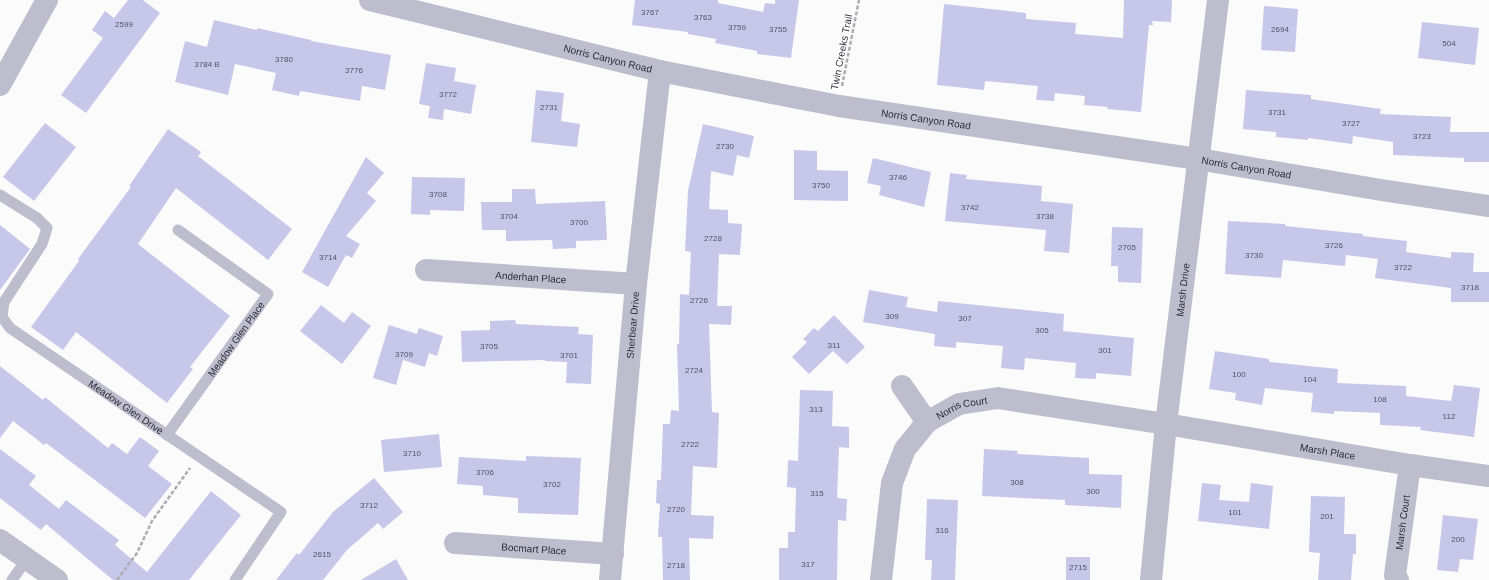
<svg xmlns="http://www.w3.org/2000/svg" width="1489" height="580" font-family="Helvetica,sans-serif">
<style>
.building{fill:#c7c7ea}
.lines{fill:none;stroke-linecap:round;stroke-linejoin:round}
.path{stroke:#acacb1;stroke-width:2.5;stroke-dasharray:4 2;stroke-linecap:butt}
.service{stroke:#bdbdcd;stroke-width:11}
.minor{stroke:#bdbdcd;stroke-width:22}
.tertiary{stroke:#bdbdcd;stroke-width:22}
.labels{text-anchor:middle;stroke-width:3;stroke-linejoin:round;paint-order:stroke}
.number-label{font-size:8px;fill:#535365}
.street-label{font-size:10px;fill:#2c2c39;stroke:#fff}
</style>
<rect width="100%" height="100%" fill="#fbfbfb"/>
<path class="building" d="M128,0H143L160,13L86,113L61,95L103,38L92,30L105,11L114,18Z
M635,0H718V3L763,12L765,3L775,4V0H799L791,58L757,54V51L715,43L716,39L688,34V32L632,25Z
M1124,0H1172L1171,22L1152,21L1153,25H1149L1141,112L1107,109L1108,107L1084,105L1085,96L1055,93L1054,101L1036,100L1038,86L985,81L984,90L937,85L944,4L1026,13V19L1076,23L1075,34L1123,38Z
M1264,6L1298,9L1295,52L1261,50Z
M214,20L257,30V28L311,40V41L391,55L385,90L362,86L360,101L300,91L299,96L272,90L276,73L235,64L228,95L175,82L185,41L207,47Z
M1422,22L1479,28L1475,65L1418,58Z
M426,63L456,68L454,81L476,85L471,114L444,109L443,120L428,118L430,106L419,104Z
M536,90L564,93L561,121L580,124L577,147L531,142Z
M1246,90L1311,95V99L1381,109L1380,114L1451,117L1450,132H1489V162H1464V158L1393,155V142L1353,136L1352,144L1308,138V140L1276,137V132L1243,129Z
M45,123L76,147L34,201L3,177Z
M703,124L754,136L749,158L737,155L733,176L711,171L709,209L728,210V223L742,224L740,255L719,254L717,306H732L731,325L709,324L712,412L719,413L717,468L693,466L691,515L714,516L713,539L689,538L690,580H663L662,537H658L660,504L656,503L657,480H661L663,424H670L671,410L679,411L677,344H679L680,294L689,295L691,252L685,251L688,191Z
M168,129L201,152L198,156L292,229L268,260L176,188L138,244L230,316L190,367L193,369L167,403L76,332L63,350L31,327L79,261L78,259L131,187L129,186Z
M794,150L817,151V170L848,171V201L794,200Z
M366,157L384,173L367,193L376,201L346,236L360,244L352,258L346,255L328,287L302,272Z
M873,158L931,172L924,207L879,195L881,186L867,183Z
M950,173L967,175L966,179L1042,186L1041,201L1073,204L1069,253L1044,251L1046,230L945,221Z
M412,177L465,178L464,211L430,210V215L411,214Z
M512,189H535L536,204L605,201L607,240L576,241V248L553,249L552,240L506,241V230H482L481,202H512Z
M1228,221L1285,224V226L1363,234V236L1407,241L1406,252L1451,258V252L1474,253L1473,272H1489V302H1451V288L1375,278L1378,259L1346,255L1345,266L1283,260L1281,278L1225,274Z
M0,225L30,249L0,290Z
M1112,227L1143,228L1141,283L1118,282V266H1111Z
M869,290L908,297L906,307L937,312L938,301L1064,314L1063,331L1134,338L1131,376L1096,373V379L1075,378L1076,363L1025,358L1024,370L1001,368L1003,346L956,342V348L934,346L935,334L863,322Z
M321,305L344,323L352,312L371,326L342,364L300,331Z
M834,315L865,347L847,364L833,351L809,374L792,357L807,342L803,339L814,328L818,331Z
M515,320L516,324L579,327L578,334L593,335L591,384L566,383L567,362L545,361V360L462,362L461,331L490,330V321Z
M389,325L417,334L419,328L443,336L437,356L429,353L425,367L403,360L396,385L373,378Z
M1215,351L1269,359V362L1338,369L1337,383L1406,386V396L1451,401L1454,385L1480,388L1474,437L1420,430L1421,427L1380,425V413L1334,411V414L1311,412L1313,393L1265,388L1262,405L1235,400L1236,393L1209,389Z
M0,366L43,400L45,397L108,448L112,443L127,454L140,437L159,451L148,466L172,484L145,518L46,443L44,445L13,421L0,438Z
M800,390L833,391L832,426L849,427V448L839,447L837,498L847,499L846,521L838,520L837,580H779V548H788V532H795L796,488L787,487L788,460L798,461Z
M439,434L442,467L384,472L381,440Z
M0,449L36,476L29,485L59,509L66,500L119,540L115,545L147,572L211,491L241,515L189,580H113L46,524L41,530L0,498Z
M984,449L1018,451L1017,454L1089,458V474L1122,475L1121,508L1065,505V500L982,496Z
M526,456L581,458L578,515L518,513V498L483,495V486L457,484L459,457L526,461Z
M374,478L403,512L383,529L378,523L347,550L323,580H276L297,553L299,555L333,512Z
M1202,483L1221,485L1219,500L1249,502L1251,483L1273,486L1269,529L1198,521Z
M1311,496L1345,497L1344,534H1356V554H1353L1351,580H1318L1320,553L1309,552Z
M927,499L958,500L955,580H931L932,560H925Z
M1443,515L1478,519L1473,560L1460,559L1458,572L1437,570Z
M1066,557H1090V580H1066Z
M396,559L408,580H361Z"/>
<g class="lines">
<path class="path" d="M842,86L859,0
M117,580L137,553L152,521L190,468"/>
<g class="service">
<path id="s1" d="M0,195L37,218L47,228L42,244L4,302L2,317L10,328L281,512L235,580"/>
<path id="s2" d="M167,435L268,294L178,230"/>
<path d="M12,580L27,559"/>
</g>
<g class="minor">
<path id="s3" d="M426,270L636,284"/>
<path d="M902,386L927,422"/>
<path d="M0,540L57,580"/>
<path id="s4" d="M455,543L613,554"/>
<path id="s5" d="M610,580L636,284L660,71"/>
<path id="s6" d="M881,580L892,483L905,449L927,422L959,404L998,398L1166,424L1410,465L1489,476"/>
<path id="s7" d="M1151,580L1166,424L1218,0"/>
<path id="s8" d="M1398,580L1395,575L1410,465"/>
</g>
<g class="tertiary">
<path id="s9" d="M370,0L660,71L839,106L1198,159L1381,190L1489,206"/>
<path d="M0,85L47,0"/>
</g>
</g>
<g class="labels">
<g class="number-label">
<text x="650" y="15">3767</text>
<text x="703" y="20">3763</text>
<text x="124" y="27">2599</text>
<text x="737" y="30">3759</text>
<text x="778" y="32">3755</text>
<text x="1280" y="32">2694</text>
<text x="1449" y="46">504</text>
<text x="284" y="62">3780</text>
<text x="207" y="67">3784 B</text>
<text x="354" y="73">3776</text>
<text x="448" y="97">3772</text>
<text x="549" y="110">2731</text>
<text x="1277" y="115">3731</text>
<text x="1351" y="126">3727</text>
<text x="1422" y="139">3723</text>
<text x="725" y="149">2730</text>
<text x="898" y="180">3746</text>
<text x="821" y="188">3750</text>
<text x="438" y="197">3708</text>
<text x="970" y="210">3742</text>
<text x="509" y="219">3704</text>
<text x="1045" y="219">3738</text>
<text x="579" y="225">3700</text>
<text x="713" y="241">2728</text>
<text x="1334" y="248">3726</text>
<text x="1127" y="250">2705</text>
<text x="1254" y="258">3730</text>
<text x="328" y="260">3714</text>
<text x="1403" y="270">3722</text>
<text x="1470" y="290">3718</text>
<text x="699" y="303">2726</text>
<text x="892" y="319">309</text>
<text x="965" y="321">307</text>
<text x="1042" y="333">305</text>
<text x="834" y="348">311</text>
<text x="489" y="349">3705</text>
<text x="1105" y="353">301</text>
<text x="404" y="357">3709</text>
<text x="569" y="358">3701</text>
<text x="694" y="373">2724</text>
<text x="1239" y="377">100</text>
<text x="1310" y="382">104</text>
<text x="1380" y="402">108</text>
<text x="816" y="412">313</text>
<text x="1449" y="419">112</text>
<text x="690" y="447">2722</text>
<text x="412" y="456">3710</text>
<text x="485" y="475">3706</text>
<text x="1017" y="485">308</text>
<text x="552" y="487">3702</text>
<text x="1093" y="494">300</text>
<text x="817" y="496">315</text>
<text x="369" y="508">3712</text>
<text x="676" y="512">2720</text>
<text x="1235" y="515">101</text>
<text x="1327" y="519">201</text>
<text x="942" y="533">316</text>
<text x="1458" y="542">200</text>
<text x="322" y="557">2615</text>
<text x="808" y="567">317</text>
<text x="676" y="568">2718</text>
<text x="1078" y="570">2715</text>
</g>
<g class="street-label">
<text transform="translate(841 52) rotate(-79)" y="4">Twin Creeks Trail</text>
<text dy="4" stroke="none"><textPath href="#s9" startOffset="245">Norris Canyon Road</textPath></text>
<text dy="4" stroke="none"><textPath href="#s9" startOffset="569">Norris Canyon Road</textPath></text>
<text dy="4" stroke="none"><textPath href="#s9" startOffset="893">Norris Canyon Road</textPath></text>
<text dy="4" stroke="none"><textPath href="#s3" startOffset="105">Anderhan Place</textPath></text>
<text dy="4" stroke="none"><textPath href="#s7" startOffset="292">Marsh Drive</textPath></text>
<text dy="4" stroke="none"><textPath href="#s5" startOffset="256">Sherbear Drive</textPath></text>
<text dy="4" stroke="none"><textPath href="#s2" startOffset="118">Meadow Glen Place</textPath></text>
<text dy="4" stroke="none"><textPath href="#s1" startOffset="313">Meadow Glen Drive</textPath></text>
<text dy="4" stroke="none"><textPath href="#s6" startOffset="207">Norris Court</textPath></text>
<text dy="4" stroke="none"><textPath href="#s6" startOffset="579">Marsh Place</textPath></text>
<text dy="4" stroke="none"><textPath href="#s8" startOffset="59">Marsh Court</textPath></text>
<text dy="4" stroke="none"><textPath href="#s4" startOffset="79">Bocmart Place</textPath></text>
</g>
</g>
</svg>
